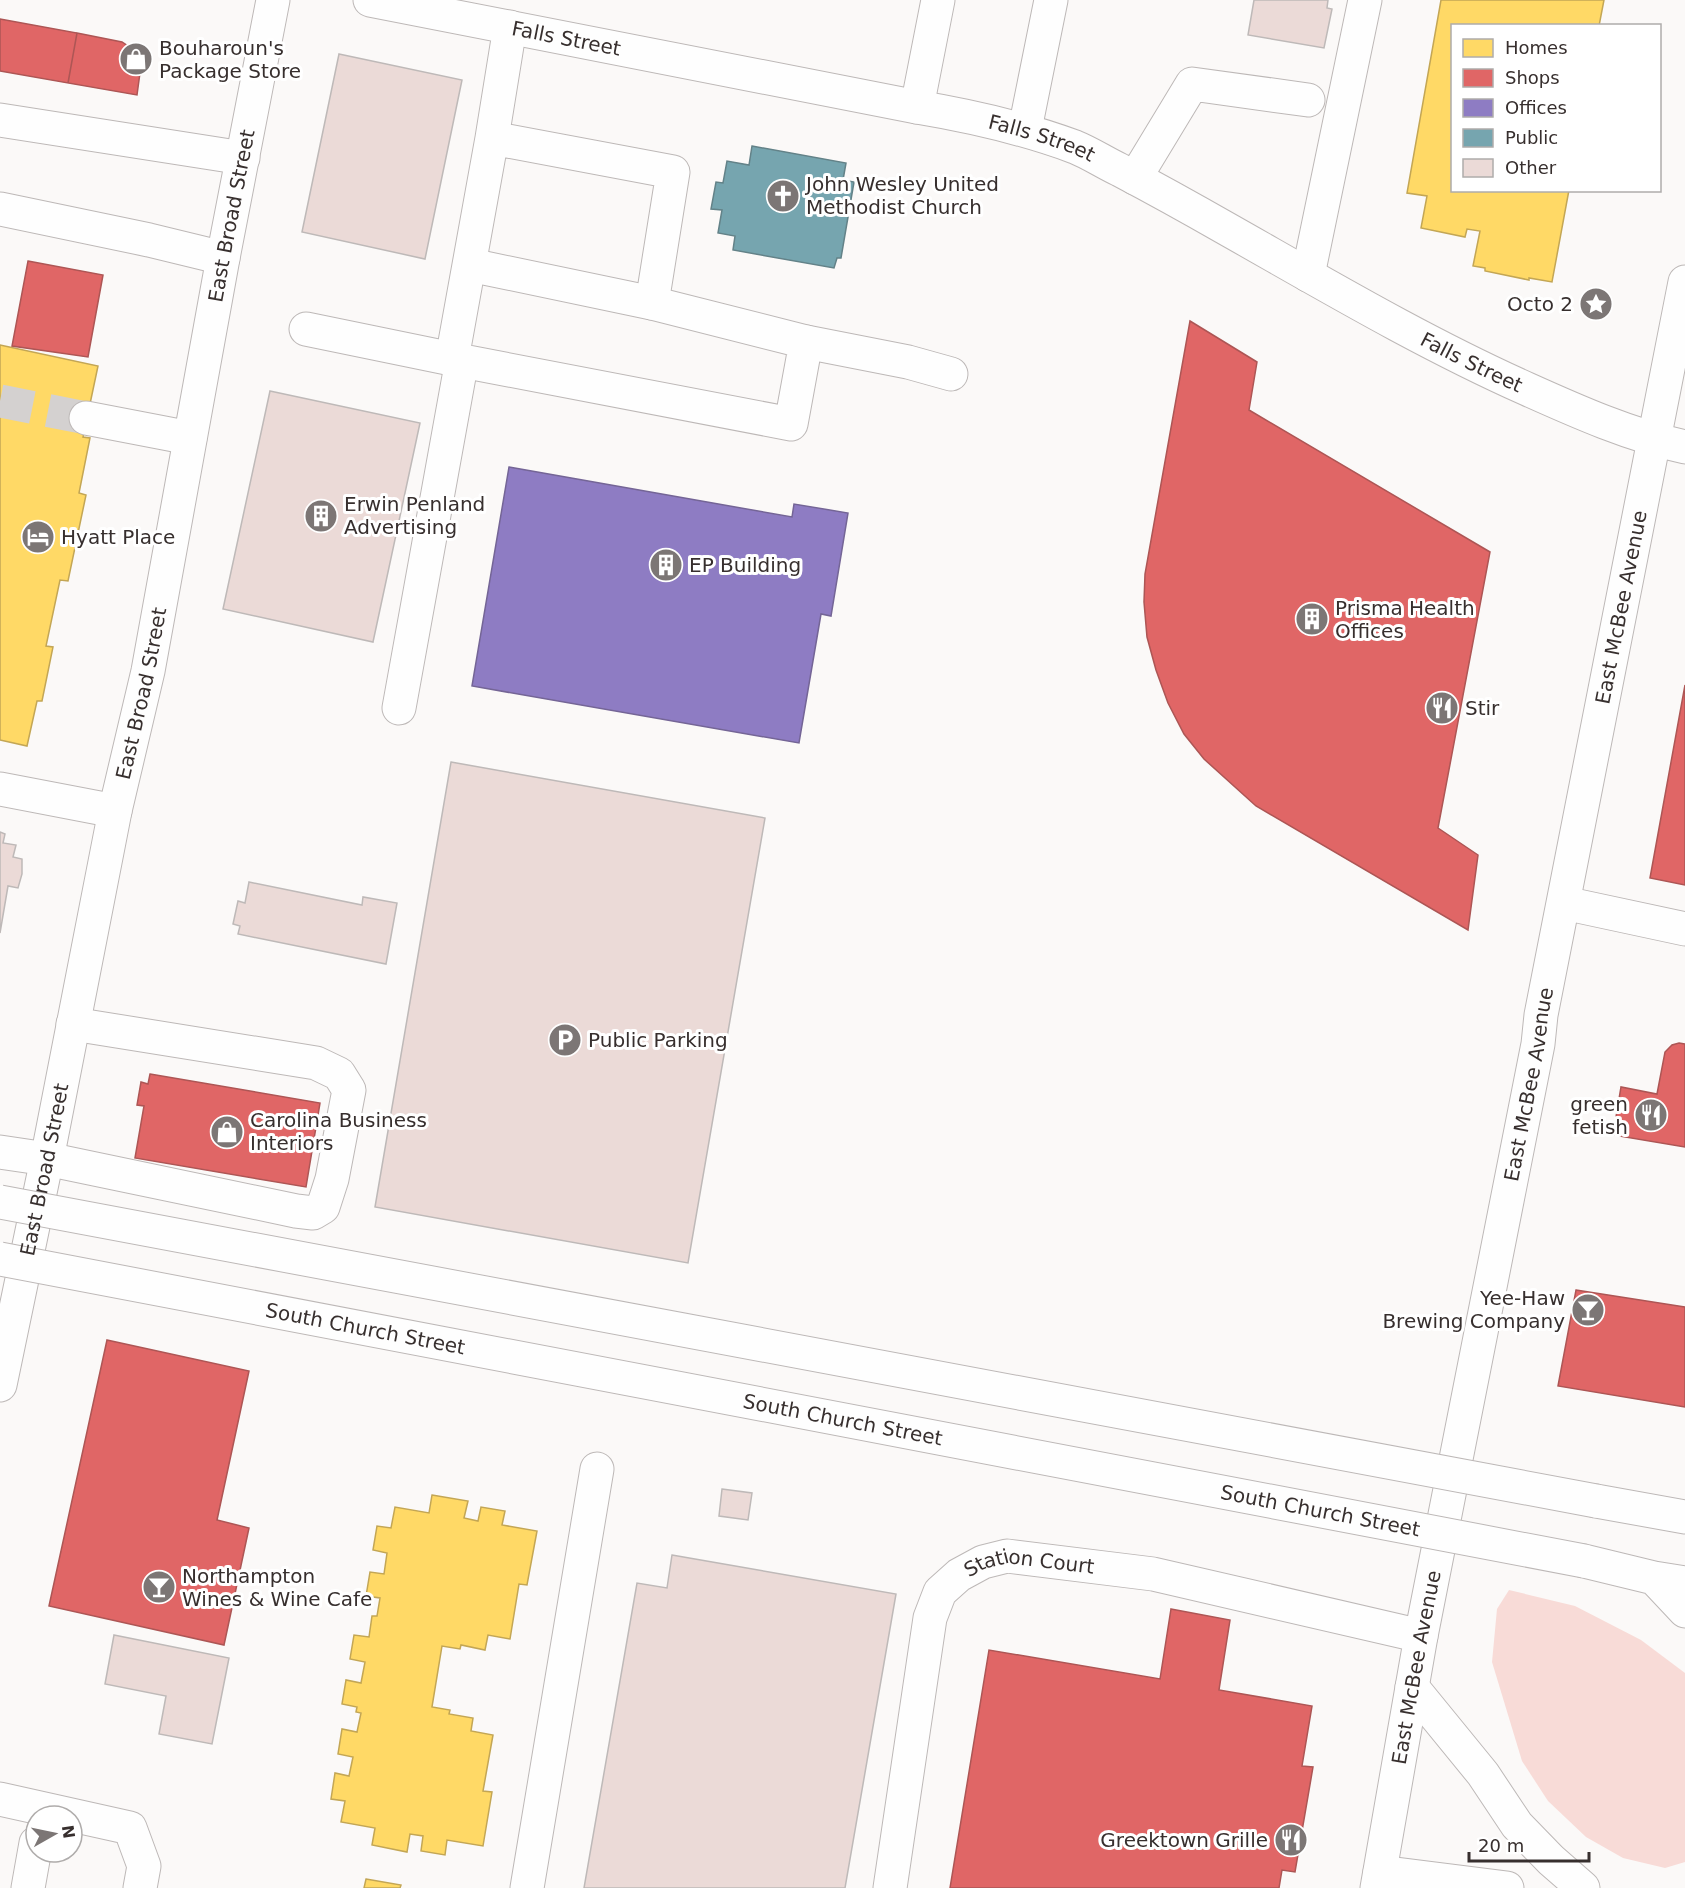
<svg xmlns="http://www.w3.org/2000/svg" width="1685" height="1888" font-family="'DejaVu Sans',sans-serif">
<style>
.green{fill:#f8dbd7}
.homes{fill:#ffd966;stroke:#c3a655;stroke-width:1.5}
.shops{fill:#e06666;stroke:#ad5655;stroke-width:1.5}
.offices{fill:#8e7cc3;stroke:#746596;stroke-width:1.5}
.public{fill:#76a5af;stroke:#638288;stroke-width:1.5}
.building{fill:#ebdad7;stroke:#beb9b8;stroke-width:1.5}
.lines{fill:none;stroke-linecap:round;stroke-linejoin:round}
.minor-tunnel{stroke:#d4d1d0;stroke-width:33;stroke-dasharray:33 16;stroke-linecap:butt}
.minor-casing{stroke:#bdb8b7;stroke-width:35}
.major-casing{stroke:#bdb8b7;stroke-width:35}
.minor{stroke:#fefefe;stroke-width:33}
.major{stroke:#fefefe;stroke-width:33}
.major-bridge-casing{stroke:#bdb8b7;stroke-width:35;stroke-linecap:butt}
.major-bridge{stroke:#fefefe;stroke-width:33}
.labels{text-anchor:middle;stroke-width:6;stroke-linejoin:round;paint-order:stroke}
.street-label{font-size:20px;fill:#372f2e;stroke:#fff}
.poi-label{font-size:20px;fill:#372f2e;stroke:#fff;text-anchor:start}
</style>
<rect width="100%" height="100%" fill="#fbf9f8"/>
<path class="green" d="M1509,1590L1575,1606L1641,1640L1685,1673V1862L1665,1868L1623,1858L1586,1837L1548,1801L1522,1761L1492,1662L1497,1609Z"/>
<path class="homes" d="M1441,0H1604L1599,26H1452V190H1569L1552,282L1529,278V280L1485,271V268L1473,266L1480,231L1467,229L1465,237L1421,228L1427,196L1407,193Z
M0,345L98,366L83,437L90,438L79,493L86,495L68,581L60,580L46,646L53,647L42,701H37L27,746L0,740Z
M432,1495L468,1501L464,1518L478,1521L481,1507L505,1511L502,1525L537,1531L527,1585L519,1584L510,1639L488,1635L485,1650L461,1645L460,1649L442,1646L432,1707L450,1710L449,1714L473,1718L471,1731L493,1735L483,1791L492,1792L483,1846L447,1840L445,1855L421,1851L423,1836L410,1834L407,1852L372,1845L375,1828L341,1822L345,1801L331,1799L335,1773L349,1776L353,1757L338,1754L342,1729L357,1732L361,1713L356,1712L357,1707L342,1704L346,1680L361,1683L365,1662L350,1659L354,1635L369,1637L372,1616H377L380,1598L366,1596L370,1572L384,1574L387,1553L373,1550L377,1526L391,1528L395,1507L429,1513Z
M366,1879L401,1885L400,1888H364Z"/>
<path class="shops" d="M0,19L77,33L68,83L0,71Z
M77,33L122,42L137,52L142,58L137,95L68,83Z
M28,261L103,275L88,357L12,346Z
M1190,321L1257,362L1249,410L1490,552L1438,828L1478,855L1468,930L1256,806L1204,759L1184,734L1168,703L1156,670L1147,637L1144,602L1145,574Z
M1685,685V885L1650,878Z
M1679,1043L1685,1044V1147L1613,1135L1621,1087L1657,1094L1665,1052L1672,1045Z
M150,1074L320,1103L306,1187L135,1158L144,1106L137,1105L141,1082L148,1084Z
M1576,1290L1685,1307V1407L1558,1386Z
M107,1340L249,1371L217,1520L249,1528L224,1645L49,1606Z
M1171,1609L1230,1620L1219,1690L1312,1706L1302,1766L1313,1767L1295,1872L1282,1870L1279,1888H950L989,1650L1160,1679Z"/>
<path class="offices" d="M509,467L792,517L794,504L848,513L831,616L821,614L799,743L472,686Z"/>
<path class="public" d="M752,146L846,163L843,180L854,182L841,258H837L834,268L733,250L735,236L718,233L722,210L711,209L716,182L723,183L727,161L749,165Z"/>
<path class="building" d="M1254,0H1328L1327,8L1332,9L1324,48L1248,35Z
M339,54L462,80L425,259L302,232Z
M270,391L420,423L373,642L223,609Z
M451,762L765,818L688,1263L375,1207Z
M0,832L5,834L3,843L16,845L13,857L22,859V874L18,888L8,886L0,933Z
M249,882L362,905L363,897L397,903L386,964L238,934L240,926L233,924L238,901L245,903Z
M722,1489L752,1493L748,1520L719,1516Z
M672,1555L896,1594L845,1888H584L637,1583L667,1588Z
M114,1635L229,1658L212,1744L159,1734L166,1696L105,1684Z"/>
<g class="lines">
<path class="minor-tunnel" d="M0,401L86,418"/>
<g class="minor-casing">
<g id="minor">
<path id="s1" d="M370,0L917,107C971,116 1024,128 1075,147C1090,153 1105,163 1120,170C1156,189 1192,209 1227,229C1326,285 1424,343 1527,389C1578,412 1630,435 1685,447"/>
<path d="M917,107L938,0"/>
<path d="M0,120L243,158"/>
<path d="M1025,129L1051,0"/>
<path d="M492,138L452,359L791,424L806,342L652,303L673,172L492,138L510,27"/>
<path d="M1135,178L1192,84L1308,100"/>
<path d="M0,209L149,240L223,258"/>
<path d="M470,265L652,303"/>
<path d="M1308,275L1365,0"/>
<path d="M306,329L452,359"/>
<path d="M806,342L908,362L951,374"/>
<path d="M86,418L190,438"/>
<path d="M399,708L462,360"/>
<path d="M0,789L115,811"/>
<path d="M1564,903L1685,929"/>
<path d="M0,1152L47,1159L296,1211L313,1213L323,1207L332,1179L349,1090L339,1074L316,1063L73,1024"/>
<path id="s2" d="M0,1385L47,1159L115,811L148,671L223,258L273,0"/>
<path d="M0,1799L130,1828L144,1866L140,1888"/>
<path d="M28,1888L36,1843"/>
<path d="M527,1888L597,1469"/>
<path id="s3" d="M890,1888L930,1618L940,1592L959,1575L983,1562L1007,1556L1153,1574L1421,1636"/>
<path id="s4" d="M1377,1888L1421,1636L1538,1044L1541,1015L1685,282"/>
</g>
</g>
<g class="major-casing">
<path id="major" d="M1596,1501L1685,1517
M1584,1561L1654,1578L1685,1583
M1654,1578L1685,1611
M1412,1687L1483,1774L1517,1825L1551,1860L1583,1888
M1380,1872L1507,1888"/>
</g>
<use href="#minor" class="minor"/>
<use href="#major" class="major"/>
<g class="major-bridge-casing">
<g id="major-bridge">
<path d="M0,1202L1596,1501"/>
<path id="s5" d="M0,1259L1584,1561"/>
</g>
</g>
<use href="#major-bridge" class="major-bridge"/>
</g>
<defs>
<g id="shop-disc" transform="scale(1.725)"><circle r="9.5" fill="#7c7675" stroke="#fff"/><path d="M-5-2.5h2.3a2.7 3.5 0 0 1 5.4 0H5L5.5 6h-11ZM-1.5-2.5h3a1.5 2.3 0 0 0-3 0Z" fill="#fff"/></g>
<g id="church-disc" transform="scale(1.725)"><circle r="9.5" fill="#7c7675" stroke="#fff"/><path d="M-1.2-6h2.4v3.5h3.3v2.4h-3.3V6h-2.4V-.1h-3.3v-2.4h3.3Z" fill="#fff"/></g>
<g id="sight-disc" transform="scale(1.725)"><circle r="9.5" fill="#7c7675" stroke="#fff"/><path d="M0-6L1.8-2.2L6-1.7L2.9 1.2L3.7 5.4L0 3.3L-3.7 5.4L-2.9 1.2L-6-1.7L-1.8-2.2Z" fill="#fff"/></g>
<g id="building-disc" transform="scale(1.725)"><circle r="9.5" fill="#7c7675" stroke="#fff"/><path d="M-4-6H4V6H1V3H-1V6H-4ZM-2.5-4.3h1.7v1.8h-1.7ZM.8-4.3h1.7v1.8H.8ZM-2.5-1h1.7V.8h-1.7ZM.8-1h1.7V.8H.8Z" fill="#fff"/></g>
<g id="hotel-disc" transform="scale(1.725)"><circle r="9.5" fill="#7c7675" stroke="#fff"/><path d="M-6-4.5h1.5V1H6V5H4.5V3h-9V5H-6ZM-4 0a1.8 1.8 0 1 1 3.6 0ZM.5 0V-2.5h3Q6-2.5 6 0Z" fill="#fff"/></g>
<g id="restaurant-disc" transform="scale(1.725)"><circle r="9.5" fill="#7c7675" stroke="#fff"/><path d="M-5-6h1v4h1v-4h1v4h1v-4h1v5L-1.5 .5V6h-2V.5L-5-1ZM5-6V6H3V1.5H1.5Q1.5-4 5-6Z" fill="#fff"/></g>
<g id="parking-disc" transform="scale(1.725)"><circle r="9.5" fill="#7c7675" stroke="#fff"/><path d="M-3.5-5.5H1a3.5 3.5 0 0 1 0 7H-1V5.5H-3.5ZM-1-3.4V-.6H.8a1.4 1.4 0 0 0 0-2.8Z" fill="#fff"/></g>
<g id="bar-disc" transform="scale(1.725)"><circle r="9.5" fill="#7c7675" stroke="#fff"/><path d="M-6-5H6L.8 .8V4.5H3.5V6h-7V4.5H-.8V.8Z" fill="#fff"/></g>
</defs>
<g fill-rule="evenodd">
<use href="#shop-disc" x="136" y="59"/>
<use href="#church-disc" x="783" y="196"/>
<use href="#sight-disc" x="1596" y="304"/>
<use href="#building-disc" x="321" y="516"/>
<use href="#hotel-disc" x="38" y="537"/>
<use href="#building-disc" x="666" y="565"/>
<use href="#building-disc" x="1312" y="619"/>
<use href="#restaurant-disc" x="1442" y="708"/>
<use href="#parking-disc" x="565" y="1040"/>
<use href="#restaurant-disc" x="1651" y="1115"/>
<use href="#shop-disc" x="227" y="1132"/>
<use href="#bar-disc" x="1588" y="1310"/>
<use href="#bar-disc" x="159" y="1587"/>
<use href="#restaurant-disc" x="1291" y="1840"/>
</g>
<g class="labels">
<g class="street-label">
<text dy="7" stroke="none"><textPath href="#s1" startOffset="200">Falls Street</textPath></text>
<text dy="7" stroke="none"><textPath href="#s1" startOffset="686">Falls Street</textPath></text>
<text dy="7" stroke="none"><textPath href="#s2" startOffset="1192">East Broad Street</textPath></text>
<text dy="7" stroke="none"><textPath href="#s1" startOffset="1172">Falls Street</textPath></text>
<text dy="7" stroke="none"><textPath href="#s4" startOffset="1304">East McBee Avenue</textPath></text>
<text dy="7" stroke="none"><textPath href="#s2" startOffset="706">East Broad Street</textPath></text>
<text dy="7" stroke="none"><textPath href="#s4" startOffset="818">East McBee Avenue</textPath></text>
<text dy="7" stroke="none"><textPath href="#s2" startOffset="220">East Broad Street</textPath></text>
<text dy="7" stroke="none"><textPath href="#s5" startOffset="372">South Church Street</textPath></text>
<text dy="7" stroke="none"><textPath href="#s5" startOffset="858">South Church Street</textPath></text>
<text dy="7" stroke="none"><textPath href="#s5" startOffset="1344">South Church Street</textPath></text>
<text dy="7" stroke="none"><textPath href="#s3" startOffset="400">Station Court</textPath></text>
<text dy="7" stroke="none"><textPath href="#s4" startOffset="224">East McBee Avenue</textPath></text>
</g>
<g class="poi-label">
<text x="159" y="55">Bouharoun's<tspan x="159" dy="23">Package Store</tspan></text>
<text x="806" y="191">John Wesley United<tspan x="806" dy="23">Methodist Church</tspan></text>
<text x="1573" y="311" text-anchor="end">Octo 2</text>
<text x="344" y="511">Erwin Penland<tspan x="344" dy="23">Advertising</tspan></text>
<text x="61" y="544">Hyatt Place</text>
<text x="689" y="572">EP Building</text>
<text x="1335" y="615">Prisma Health<tspan x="1335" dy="23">Offices</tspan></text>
<text x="1465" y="715">Stir</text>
<text x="588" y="1047">Public Parking</text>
<text x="1628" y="1111" text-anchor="end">green<tspan x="1628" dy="23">fetish</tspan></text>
<text x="250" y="1127">Carolina Business<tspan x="250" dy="23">Interiors</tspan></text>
<text x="1565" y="1305" text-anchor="end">Yee-Haw<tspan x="1565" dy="23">Brewing Company</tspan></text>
<text x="182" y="1583">Northampton<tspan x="182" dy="23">Wines &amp; Wine Cafe</tspan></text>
<text x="1268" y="1847" text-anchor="end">Greektown Grille</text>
</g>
</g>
<rect x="1451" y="24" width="210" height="168" fill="#ffffff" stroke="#afacab" stroke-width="1.5"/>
<rect x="1463" y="39" width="30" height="18" fill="#ffd966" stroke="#afacab" stroke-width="1.5"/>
<text x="1505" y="54" font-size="18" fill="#372f2e">Homes</text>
<rect x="1463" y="69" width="30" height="18" fill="#e06666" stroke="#afacab" stroke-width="1.5"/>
<text x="1505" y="84" font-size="18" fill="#372f2e">Shops</text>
<rect x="1463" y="99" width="30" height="18" fill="#8e7cc3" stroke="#afacab" stroke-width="1.5"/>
<text x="1505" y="114" font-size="18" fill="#372f2e">Offices</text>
<rect x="1463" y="129" width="30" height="18" fill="#76a5af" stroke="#afacab" stroke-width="1.5"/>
<text x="1505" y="144" font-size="18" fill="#372f2e">Public</text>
<rect x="1463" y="159" width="30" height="18" fill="#ebdad7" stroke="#afacab" stroke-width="1.5"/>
<text x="1505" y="174" font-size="18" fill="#372f2e">Other</text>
<g transform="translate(54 1834) rotate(81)"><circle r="28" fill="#ffffff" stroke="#afacab" stroke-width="1.5"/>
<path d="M0-4.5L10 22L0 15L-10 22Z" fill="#7c7675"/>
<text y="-9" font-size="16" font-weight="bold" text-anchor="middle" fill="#372f2e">N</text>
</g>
<path d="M1469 1852v9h120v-9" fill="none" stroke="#372f2e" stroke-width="3"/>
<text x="1478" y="1852" font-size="18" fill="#372f2e" stroke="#ffffff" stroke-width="4.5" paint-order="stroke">20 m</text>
</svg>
